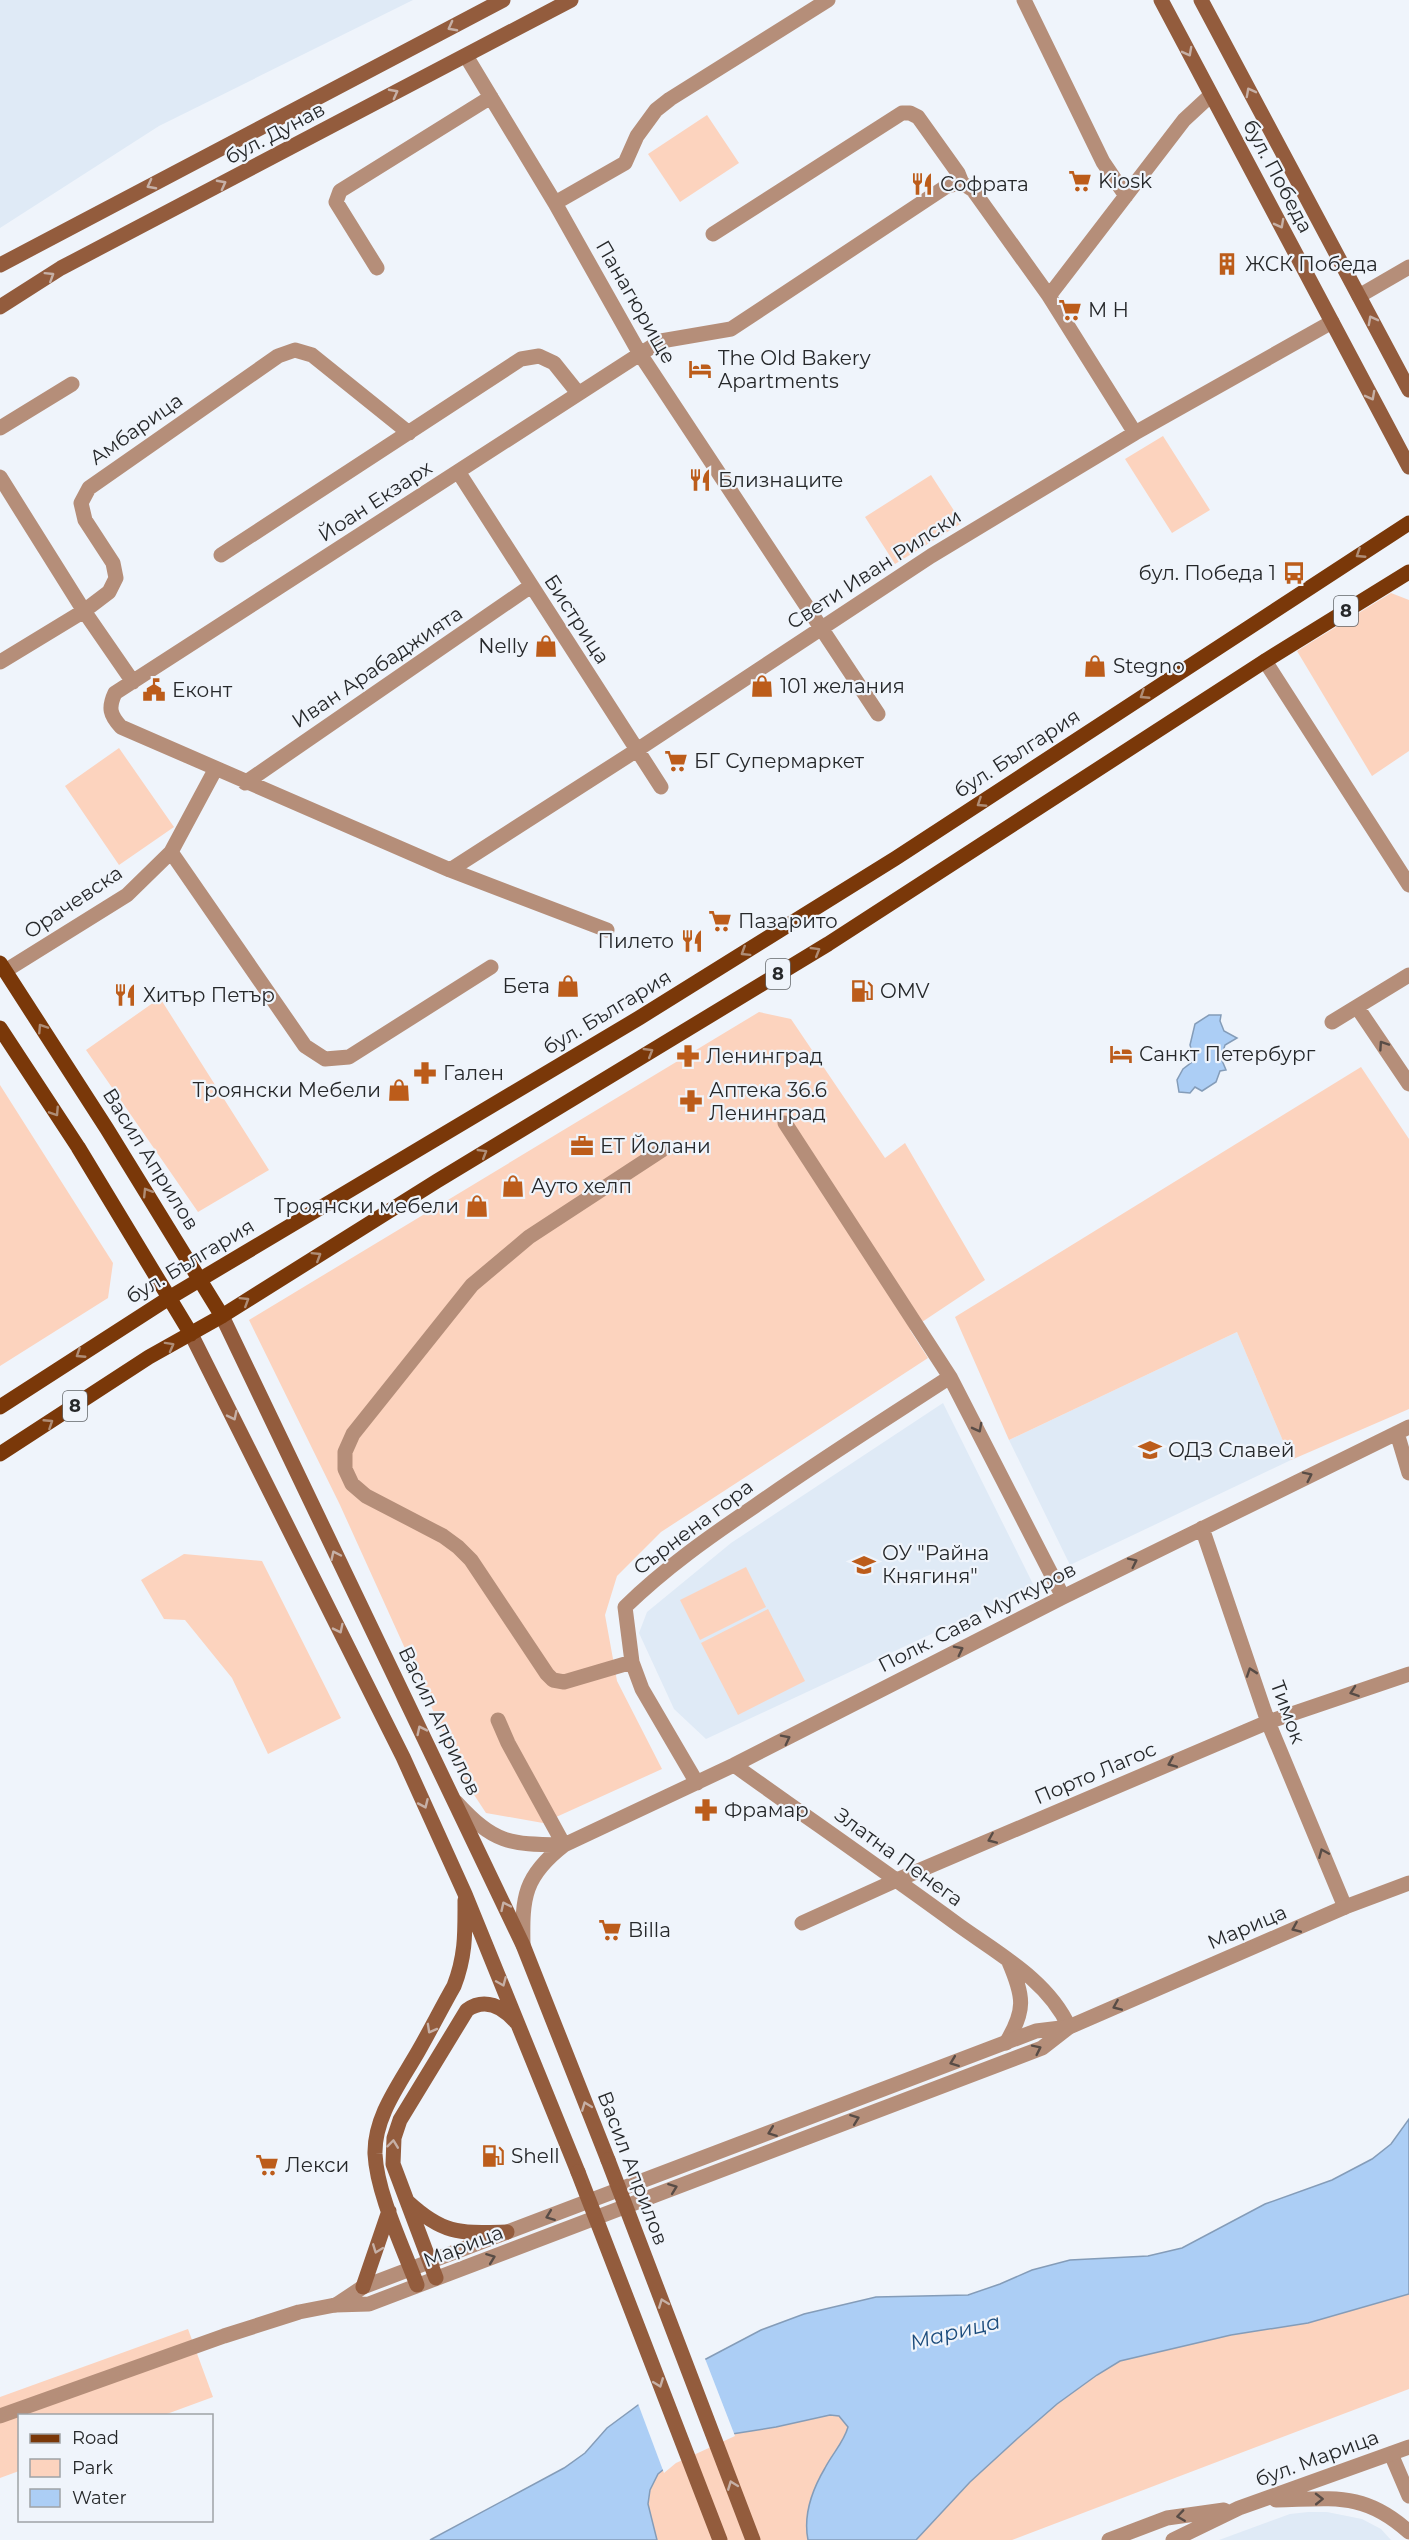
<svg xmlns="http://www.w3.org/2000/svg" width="1409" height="2540" font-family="Montserrat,sans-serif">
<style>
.built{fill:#dfeaf6}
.green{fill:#fcd3be}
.water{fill:#accef5;stroke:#849cb8;stroke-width:1.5}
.pier{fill:#eff4fb}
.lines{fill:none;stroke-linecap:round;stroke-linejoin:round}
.minor{stroke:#b58e79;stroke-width:15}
.tertiary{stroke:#b58e79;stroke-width:15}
.secondary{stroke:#935c3d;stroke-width:15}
.primary{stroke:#7a3809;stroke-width:15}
.secondary-bridge{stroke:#935c3d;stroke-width:15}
.oneway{stroke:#c6b0a6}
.oneway2{stroke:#af8d76}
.oneway3{stroke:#584c46}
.labels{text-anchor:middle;stroke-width:4.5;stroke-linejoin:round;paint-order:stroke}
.shield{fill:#eff4fb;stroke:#626569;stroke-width:1.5}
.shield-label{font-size:18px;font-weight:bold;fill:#26282a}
.street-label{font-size:20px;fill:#26282a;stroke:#eff4fb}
.poi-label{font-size:20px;fill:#26282a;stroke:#eff4fb;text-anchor:start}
.water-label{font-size:21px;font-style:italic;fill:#1c4c7c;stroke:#eff4fb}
</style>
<rect width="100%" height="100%" fill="#eff4fb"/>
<path class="built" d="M0,0H413L159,126L0,228Z
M1237,1332L1291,1460L1070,1565L1009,1440Z
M943,1403L1034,1586L706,1739L674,1709L639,1633L647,1612L731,1543Z
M1308,2512H1327L1362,2519L1381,2529L1391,2540H1219L1290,2514Z"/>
<path class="green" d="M707,115L739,163L680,202L648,154Z
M1163,436L1210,510L1172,533L1125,459Z
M931,475L962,523L895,564L865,517Z
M1391,593L1409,600V751L1372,776L1297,651Z
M119,748L174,827L119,865L65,786Z
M160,998L269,1170L198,1212L86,1050Z
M759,1012L791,1019L885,1158L905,1143L985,1280L910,1330L928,1358L661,1532L617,1576L605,1615L617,1681L662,1769L543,1823L486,1813L465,1781L340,1505L249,1320Z
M1361,1067L1409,1139V1409L1291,1460L1237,1332L1009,1440L955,1317Z
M0,1085L113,1263L108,1298L0,1366Z
M184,1554L262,1561L341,1718L268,1754L232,1678L185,1620L164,1619L141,1580Z
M746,1567L766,1607L700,1640L680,1600Z
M768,1609L805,1681L738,1715L701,1643Z
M1409,2294V2389L1012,2540H916L970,2482L1018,2438L1057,2404L1097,2375L1120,2361L1231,2335L1308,2323Z
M188,2329L213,2397L164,2415L20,2416L19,2471L0,2478V2397Z
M830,2415L839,2416L849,2427C844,2442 832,2454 825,2468C812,2490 803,2515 808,2540H657L648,2504L650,2490L658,2474L675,2460L732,2434L776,2427Z"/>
<path class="water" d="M1209,1015H1221L1220,1021L1224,1031L1237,1038L1225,1045L1221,1058L1226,1070L1220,1071L1216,1082L1202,1091L1195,1087L1190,1093L1179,1092L1177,1080L1183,1069L1192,1062L1193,1055L1190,1045L1195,1024Z
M1409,2119V2294L1308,2323L1231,2335L1120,2361L1097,2375L1057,2404L1018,2438L970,2482L916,2540H808C803,2515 812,2490 825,2468C832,2454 844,2442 848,2427L839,2416L830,2415L776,2427L732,2434L675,2460L658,2474L650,2490L648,2504L657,2540H430L564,2468L585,2453L607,2428L687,2369L761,2330L804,2314L876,2297L968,2295L1000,2284L1032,2270L1070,2260L1148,2256L1182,2248L1265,2204L1332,2180L1372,2159L1391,2144Z"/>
<path class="pier" d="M704,2356L735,2436L676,2463L664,2473L637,2401L685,2366Z"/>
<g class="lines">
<path class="minor" d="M1024,0L1103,162L1126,196
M466,56L555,203L640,354L878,714
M555,203L625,163L637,136L656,110L670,99L828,0
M713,234L902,113H910L918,117L958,173L962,183
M377,268L336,202L340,191L491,97
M1049,296L1184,120L1211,95
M1359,296L1409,267
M0,428L72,384
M459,473L661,787
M0,477L84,611L133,682
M221,555L521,359L539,356L554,363L578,393
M1265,661L1409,885
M0,662L84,611L109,592L116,578L113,563L85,520L81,503L89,488L278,356L295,350L312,355L409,433
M245,783L531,586
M171,852L305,1046L325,1059L349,1057L491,967
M450,870L637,750L931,556L1135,433L1332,322
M607,930L450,870L121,727C110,715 108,708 115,693L640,354L661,341L731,329L947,186L962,183L973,190L1049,296L1135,433
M5,971L127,895L171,852L215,770
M1357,1007L1409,1084
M1332,1022L1409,975
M785,1123L950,1377L1063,1597
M1397,1433L1409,1473
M1202,1528L1268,1722L1345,1907
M632,1662L564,1682L553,1680L547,1674L471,1560L458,1547L443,1536L366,1496L352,1484L345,1469V1452L353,1434L472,1285L529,1237L662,1150
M498,1720L508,1743L564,1845
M734,1765C808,1818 883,1870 957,1924C997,1953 1048,1980 1069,2027
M697,1783L642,1689L632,1662L625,1607C665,1568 709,1537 755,1506C819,1461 884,1420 950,1377
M456,1802C495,1844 508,1844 564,1845
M802,1923L897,1880L1268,1722L1409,1674
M523,1945C522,1897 524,1876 564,1845L734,1765L1063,1597L1409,1427
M1006,2043C1026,2010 1024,1997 1009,1962
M0,2416L224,2336L299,2312L335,2305
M1391,2454L1409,2496"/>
<path class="tertiary" d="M335,2305L369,2304L1042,2048L1069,2027L1345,1907L1409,1883
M336,2305L363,2287L1036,2031L1069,2027
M1276,2500C1333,2499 1364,2491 1409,2532
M1109,2540L1167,2518L1224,2510
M1173,2540L1239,2508L1409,2447"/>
<path class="secondary" d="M1161,0L1409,467
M1201,0L1409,390
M0,265L503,0
M0,307L61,268L571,0
M222,1316L523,1945L608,2160
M191,1334L403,1757L465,1894L578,2172
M408,2202C444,2235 460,2233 507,2232
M436,2278L393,2164L394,2138L400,2120L467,2010C485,1997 503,2007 516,2022
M417,2285C403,2247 377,2194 375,2154C374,2116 401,2082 419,2050C431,2029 442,2007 454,1986C466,1955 465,1932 465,1900
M363,2287L389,2211"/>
<path class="primary" d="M0,963L107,1129L222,1316
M0,1028L78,1147L191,1334
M0,1407L169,1298L639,1018L896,858L1409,523
M0,1454L149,1357L222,1316L437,1181L828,944L1265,661L1409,572"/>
<path class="secondary-bridge" d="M608,2160L753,2540
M578,2172L720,2540"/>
</g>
<defs><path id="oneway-chevron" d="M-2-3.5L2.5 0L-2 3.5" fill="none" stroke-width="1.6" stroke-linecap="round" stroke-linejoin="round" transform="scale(1.5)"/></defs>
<g class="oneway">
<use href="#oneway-chevron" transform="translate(452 27) rotate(152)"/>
<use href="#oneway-chevron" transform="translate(1188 52) rotate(62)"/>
<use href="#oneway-chevron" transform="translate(1250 92) rotate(-118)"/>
<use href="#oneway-chevron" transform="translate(394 93) rotate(-28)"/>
<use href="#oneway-chevron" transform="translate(222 184) rotate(-28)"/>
<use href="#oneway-chevron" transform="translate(151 185) rotate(152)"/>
<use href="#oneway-chevron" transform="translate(1280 224) rotate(62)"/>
<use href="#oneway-chevron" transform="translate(50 276) rotate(-32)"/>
<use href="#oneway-chevron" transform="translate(1372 320) rotate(-118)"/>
<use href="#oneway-chevron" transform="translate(1371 396) rotate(62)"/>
<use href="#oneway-chevron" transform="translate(233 1416) rotate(64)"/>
<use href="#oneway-chevron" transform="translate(335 1555) rotate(-115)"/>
<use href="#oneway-chevron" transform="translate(339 1629) rotate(64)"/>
<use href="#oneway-chevron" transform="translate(421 1730) rotate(-116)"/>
<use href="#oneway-chevron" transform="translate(424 1804) rotate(66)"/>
<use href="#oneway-chevron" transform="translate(505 1906) rotate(-115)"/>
<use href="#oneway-chevron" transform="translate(502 1982) rotate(67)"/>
<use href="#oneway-chevron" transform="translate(431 2029) rotate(119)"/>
<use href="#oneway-chevron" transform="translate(586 2106) rotate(-111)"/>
<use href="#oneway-chevron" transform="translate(393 2144) rotate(-83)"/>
<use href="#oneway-chevron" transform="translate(377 2249) rotate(111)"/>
<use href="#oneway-chevron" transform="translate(663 2303) rotate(-111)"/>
<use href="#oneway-chevron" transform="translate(659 2383) rotate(69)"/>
<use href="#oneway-chevron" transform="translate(732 2485) rotate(-111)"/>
</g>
<g class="oneway2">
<use href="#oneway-chevron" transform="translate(1360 554) rotate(147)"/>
<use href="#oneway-chevron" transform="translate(1144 695) rotate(147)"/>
<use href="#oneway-chevron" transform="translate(981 803) rotate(147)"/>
<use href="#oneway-chevron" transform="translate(816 951) rotate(-31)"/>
<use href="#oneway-chevron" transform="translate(745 952) rotate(148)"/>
<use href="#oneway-chevron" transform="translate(42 1028) rotate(-123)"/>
<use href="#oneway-chevron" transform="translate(649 1052) rotate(-31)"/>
<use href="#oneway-chevron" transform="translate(55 1112) rotate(57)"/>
<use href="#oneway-chevron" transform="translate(483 1153) rotate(-31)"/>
<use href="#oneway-chevron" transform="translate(147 1192) rotate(-122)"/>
<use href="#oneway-chevron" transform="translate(317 1256) rotate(-32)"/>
<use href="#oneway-chevron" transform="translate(245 1301) rotate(-32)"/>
<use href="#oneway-chevron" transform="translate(170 1346) rotate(-29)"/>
<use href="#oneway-chevron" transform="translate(80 1354) rotate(147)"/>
<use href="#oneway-chevron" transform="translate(49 1423) rotate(-33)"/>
</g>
<g class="oneway3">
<use href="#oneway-chevron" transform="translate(1383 1045) rotate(-124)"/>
<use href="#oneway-chevron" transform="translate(978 1428) rotate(62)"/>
<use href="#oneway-chevron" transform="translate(1308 1476) rotate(-26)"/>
<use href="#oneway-chevron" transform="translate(1133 1562) rotate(-26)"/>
<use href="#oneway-chevron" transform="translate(959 1650) rotate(-27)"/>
<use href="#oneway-chevron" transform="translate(1251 1672) rotate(-109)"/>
<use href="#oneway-chevron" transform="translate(1354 1692) rotate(161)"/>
<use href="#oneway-chevron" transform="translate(786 1739) rotate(-27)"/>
<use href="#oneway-chevron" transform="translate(1172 1763) rotate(157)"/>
<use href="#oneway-chevron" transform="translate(992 1839) rotate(157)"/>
<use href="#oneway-chevron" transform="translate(1323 1853) rotate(-113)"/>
<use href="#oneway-chevron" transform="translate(1296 1928) rotate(157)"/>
<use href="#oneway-chevron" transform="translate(1117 2006) rotate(157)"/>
<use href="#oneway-chevron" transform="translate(1037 2049) rotate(-26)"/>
<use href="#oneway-chevron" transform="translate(954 2062) rotate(159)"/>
<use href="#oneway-chevron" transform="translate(855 2119) rotate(-21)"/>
<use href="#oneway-chevron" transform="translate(772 2132) rotate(159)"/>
<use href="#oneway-chevron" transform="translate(673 2188) rotate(-21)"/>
<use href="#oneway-chevron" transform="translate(550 2216) rotate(159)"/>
<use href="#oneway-chevron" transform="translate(491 2258) rotate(-21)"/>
<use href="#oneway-chevron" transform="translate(1319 2499) rotate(-1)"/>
<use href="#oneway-chevron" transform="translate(1181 2516) rotate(172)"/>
</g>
<defs>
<g id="supermarket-bare" transform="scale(1.8)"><path d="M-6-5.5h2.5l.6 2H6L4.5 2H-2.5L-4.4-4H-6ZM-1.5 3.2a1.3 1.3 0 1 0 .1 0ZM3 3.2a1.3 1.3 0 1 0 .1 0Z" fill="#bc5c1a" stroke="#eff4fb" stroke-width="2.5" paint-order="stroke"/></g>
<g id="restaurant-bare" transform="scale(1.8)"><path d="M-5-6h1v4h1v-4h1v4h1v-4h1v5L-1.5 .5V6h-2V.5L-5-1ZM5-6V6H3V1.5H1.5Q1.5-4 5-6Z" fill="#bc5c1a" stroke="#eff4fb" stroke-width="2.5" paint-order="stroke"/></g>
<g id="building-bare" transform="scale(1.8)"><path d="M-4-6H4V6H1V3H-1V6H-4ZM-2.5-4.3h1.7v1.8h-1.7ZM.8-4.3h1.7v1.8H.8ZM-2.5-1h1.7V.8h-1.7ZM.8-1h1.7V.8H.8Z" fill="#bc5c1a" stroke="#eff4fb" stroke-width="2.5" paint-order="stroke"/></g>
<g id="hotel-bare" transform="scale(1.8)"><path d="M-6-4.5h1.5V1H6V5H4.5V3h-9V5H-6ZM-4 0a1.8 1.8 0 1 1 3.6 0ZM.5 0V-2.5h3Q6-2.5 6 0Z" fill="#bc5c1a" stroke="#eff4fb" stroke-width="2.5" paint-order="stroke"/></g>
<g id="bus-bare" transform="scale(1.8)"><path d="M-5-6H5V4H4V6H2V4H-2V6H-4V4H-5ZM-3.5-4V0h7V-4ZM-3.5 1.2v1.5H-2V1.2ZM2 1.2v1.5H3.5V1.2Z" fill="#bc5c1a" stroke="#eff4fb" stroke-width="2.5" paint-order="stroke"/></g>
<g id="shop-bare" transform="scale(1.8)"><path d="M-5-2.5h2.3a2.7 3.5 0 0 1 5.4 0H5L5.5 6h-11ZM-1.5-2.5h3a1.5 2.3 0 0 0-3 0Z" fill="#bc5c1a" stroke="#eff4fb" stroke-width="2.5" paint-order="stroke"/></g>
<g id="civic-bare" transform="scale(1.8)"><path d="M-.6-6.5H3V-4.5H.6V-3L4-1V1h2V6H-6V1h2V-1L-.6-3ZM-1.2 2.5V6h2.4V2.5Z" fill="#bc5c1a" stroke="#eff4fb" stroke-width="2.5" paint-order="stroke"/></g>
<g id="fuel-bare" transform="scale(1.8)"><path d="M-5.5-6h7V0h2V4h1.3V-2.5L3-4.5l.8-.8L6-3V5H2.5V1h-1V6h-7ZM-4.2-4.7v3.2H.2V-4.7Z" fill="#bc5c1a" stroke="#eff4fb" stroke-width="2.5" paint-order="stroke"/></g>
<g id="pharmacy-bare" transform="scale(1.8)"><path d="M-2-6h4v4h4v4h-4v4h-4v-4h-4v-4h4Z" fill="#bc5c1a" stroke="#eff4fb" stroke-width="2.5" paint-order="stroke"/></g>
<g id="office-bare" transform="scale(1.8)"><path d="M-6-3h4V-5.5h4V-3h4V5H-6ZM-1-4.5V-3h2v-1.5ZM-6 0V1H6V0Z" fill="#bc5c1a" stroke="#eff4fb" stroke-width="2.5" paint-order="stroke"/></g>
<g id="school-bare" transform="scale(1.8)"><path d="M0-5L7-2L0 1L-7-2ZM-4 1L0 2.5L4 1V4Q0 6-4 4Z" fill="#bc5c1a" stroke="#eff4fb" stroke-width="2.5" paint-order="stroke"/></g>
</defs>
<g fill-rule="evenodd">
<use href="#supermarket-bare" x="1080" y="181"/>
<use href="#restaurant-bare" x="922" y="184"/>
<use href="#building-bare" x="1227" y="264"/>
<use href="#supermarket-bare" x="1070" y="310"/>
<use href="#hotel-bare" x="700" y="369"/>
<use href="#restaurant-bare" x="700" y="480"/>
<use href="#bus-bare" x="1294" y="573"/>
<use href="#shop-bare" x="546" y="646"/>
<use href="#shop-bare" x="1095" y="666"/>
<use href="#shop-bare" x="762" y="686"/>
<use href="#civic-bare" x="154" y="690"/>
<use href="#supermarket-bare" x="676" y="761"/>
<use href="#supermarket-bare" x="720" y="921"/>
<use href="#restaurant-bare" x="692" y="941"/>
<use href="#shop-bare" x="568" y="986"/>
<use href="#fuel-bare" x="862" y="991"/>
<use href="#restaurant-bare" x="125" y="995"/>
<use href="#hotel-bare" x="1121" y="1054"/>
<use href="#pharmacy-bare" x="688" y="1056"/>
<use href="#pharmacy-bare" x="425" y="1073"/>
<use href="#shop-bare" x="399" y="1090"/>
<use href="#pharmacy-bare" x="691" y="1101"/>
<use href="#office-bare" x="582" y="1146"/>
<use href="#shop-bare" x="513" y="1186"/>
<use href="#shop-bare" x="477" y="1206"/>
<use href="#school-bare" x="1150" y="1450"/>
<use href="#school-bare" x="864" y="1565"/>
<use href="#pharmacy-bare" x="706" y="1810"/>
<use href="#supermarket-bare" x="610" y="1930"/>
<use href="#fuel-bare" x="493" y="2156"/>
<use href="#supermarket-bare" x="267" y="2165"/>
</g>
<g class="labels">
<g class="shield">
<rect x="1334" y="596" width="24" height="30" rx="4.5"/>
<rect x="766" y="959" width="24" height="30" rx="4.5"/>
<rect x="63" y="1391" width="24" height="30" rx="4.5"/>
</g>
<g class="shield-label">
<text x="1346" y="617">8</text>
<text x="778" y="980">8</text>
<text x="75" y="1412">8</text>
</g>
<g class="street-label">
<text transform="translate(275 133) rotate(-28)" y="7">бул. Дунав</text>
<text transform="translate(1278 176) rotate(62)" y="7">бул. Победа</text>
<text transform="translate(636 302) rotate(60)" y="7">Панагюрище</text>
<text transform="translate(136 429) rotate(-35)" y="7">Амбарица</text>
<text transform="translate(375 501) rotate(-33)" y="7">Йоан Екзарх</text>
<text transform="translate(874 569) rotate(-33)" y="7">Свети Иван Рилски</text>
<text transform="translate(577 619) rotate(57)" y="7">Бистрица</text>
<text transform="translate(377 667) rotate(-34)" y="7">Иван Арабаджията</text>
<text transform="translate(1017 753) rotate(-33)" y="7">бул. България</text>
<text transform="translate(73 902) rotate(-34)" y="7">Орачевска</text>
<text transform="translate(607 1012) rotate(-31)" y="7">бул. България</text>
<text transform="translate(151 1159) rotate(58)" y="7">Васил Априлов</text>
<text transform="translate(190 1261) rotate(-31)" y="7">бул. България</text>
<text transform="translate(693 1527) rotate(-37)" y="7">Сърнена гора</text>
<text transform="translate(977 1617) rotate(-27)" y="7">Полк. Сава Муткуров</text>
<text transform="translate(1288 1712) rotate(70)" y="7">Тимок</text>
<text transform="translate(440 1721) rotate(64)" y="7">Васил Априлов</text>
<text transform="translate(1095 1773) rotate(-23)" y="7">Порто Лагос</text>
<text transform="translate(899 1857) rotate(36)" y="7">Златна Пенега</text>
<text transform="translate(1247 1927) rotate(-23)" y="7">Марица</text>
<text transform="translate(633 2168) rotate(69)" y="7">Васил Априлов</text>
<text transform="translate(463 2246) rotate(-21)" y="7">Марица</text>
<text transform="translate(1317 2458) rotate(-20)" y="7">бул. Марица</text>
</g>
<g class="poi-label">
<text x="1098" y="188">Kiosk</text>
<text x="940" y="191">Софрата</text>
<text x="1245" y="271">ЖСК Победа</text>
<text x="1088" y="317">М Н</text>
<text x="718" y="365">The Old Bakery<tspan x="718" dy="23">Apartments</tspan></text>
<text x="718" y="487">Близнаците</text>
<text x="1276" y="580" text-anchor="end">бул. Победа 1</text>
<text x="528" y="653" text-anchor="end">Nelly</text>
<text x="1113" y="673">Stegno</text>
<text x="780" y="693">101 желания</text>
<text x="172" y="697">Еконт</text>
<text x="694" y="768">БГ Супермаркет</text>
<text x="738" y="928">Пазарито</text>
<text x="674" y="948" text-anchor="end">Пилето</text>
<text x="550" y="993" text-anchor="end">Бета</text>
<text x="880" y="998">OMV</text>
<text x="143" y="1002">Хитър Петър</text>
<text x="1139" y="1061">Санкт Петербург</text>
<text x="706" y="1063">Ленинград</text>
<text x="443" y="1080">Гален</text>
<text x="381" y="1097" text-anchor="end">Троянски Мебели</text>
<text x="709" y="1097">Аптека 36.6<tspan x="709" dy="23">Ленинград</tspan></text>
<text x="600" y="1153">ЕТ Йолани</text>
<text x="531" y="1193">Ауто хелп</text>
<text x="459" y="1213" text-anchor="end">Троянски мебели</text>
<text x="1168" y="1457">ОДЗ Славей</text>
<text x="882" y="1560">ОУ "Райна<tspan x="882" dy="23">Княгиня"</tspan></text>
<text x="724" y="1817">Фрамар</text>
<text x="628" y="1937">Billa</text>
<text x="511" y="2163">Shell</text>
<text x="285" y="2172">Лекси</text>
</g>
<g class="water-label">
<text transform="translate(955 2332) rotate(-14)" y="7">Марица</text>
</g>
</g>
<rect x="18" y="2414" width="195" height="108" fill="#eff4fb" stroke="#9fa2a7" stroke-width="1.5"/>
<rect x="30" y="2434" width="30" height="9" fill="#7a3809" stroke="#9fa2a7" stroke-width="1.5"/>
<text x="72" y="2444" font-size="18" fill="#26282a">Road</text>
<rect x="30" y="2459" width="30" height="18" fill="#fcd3be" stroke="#9fa2a7" stroke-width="1.5"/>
<text x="72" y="2474" font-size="18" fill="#26282a">Park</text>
<rect x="30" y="2489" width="30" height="18" fill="#accef5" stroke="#9fa2a7" stroke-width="1.5"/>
<text x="72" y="2504" font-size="18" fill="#26282a">Water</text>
</svg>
